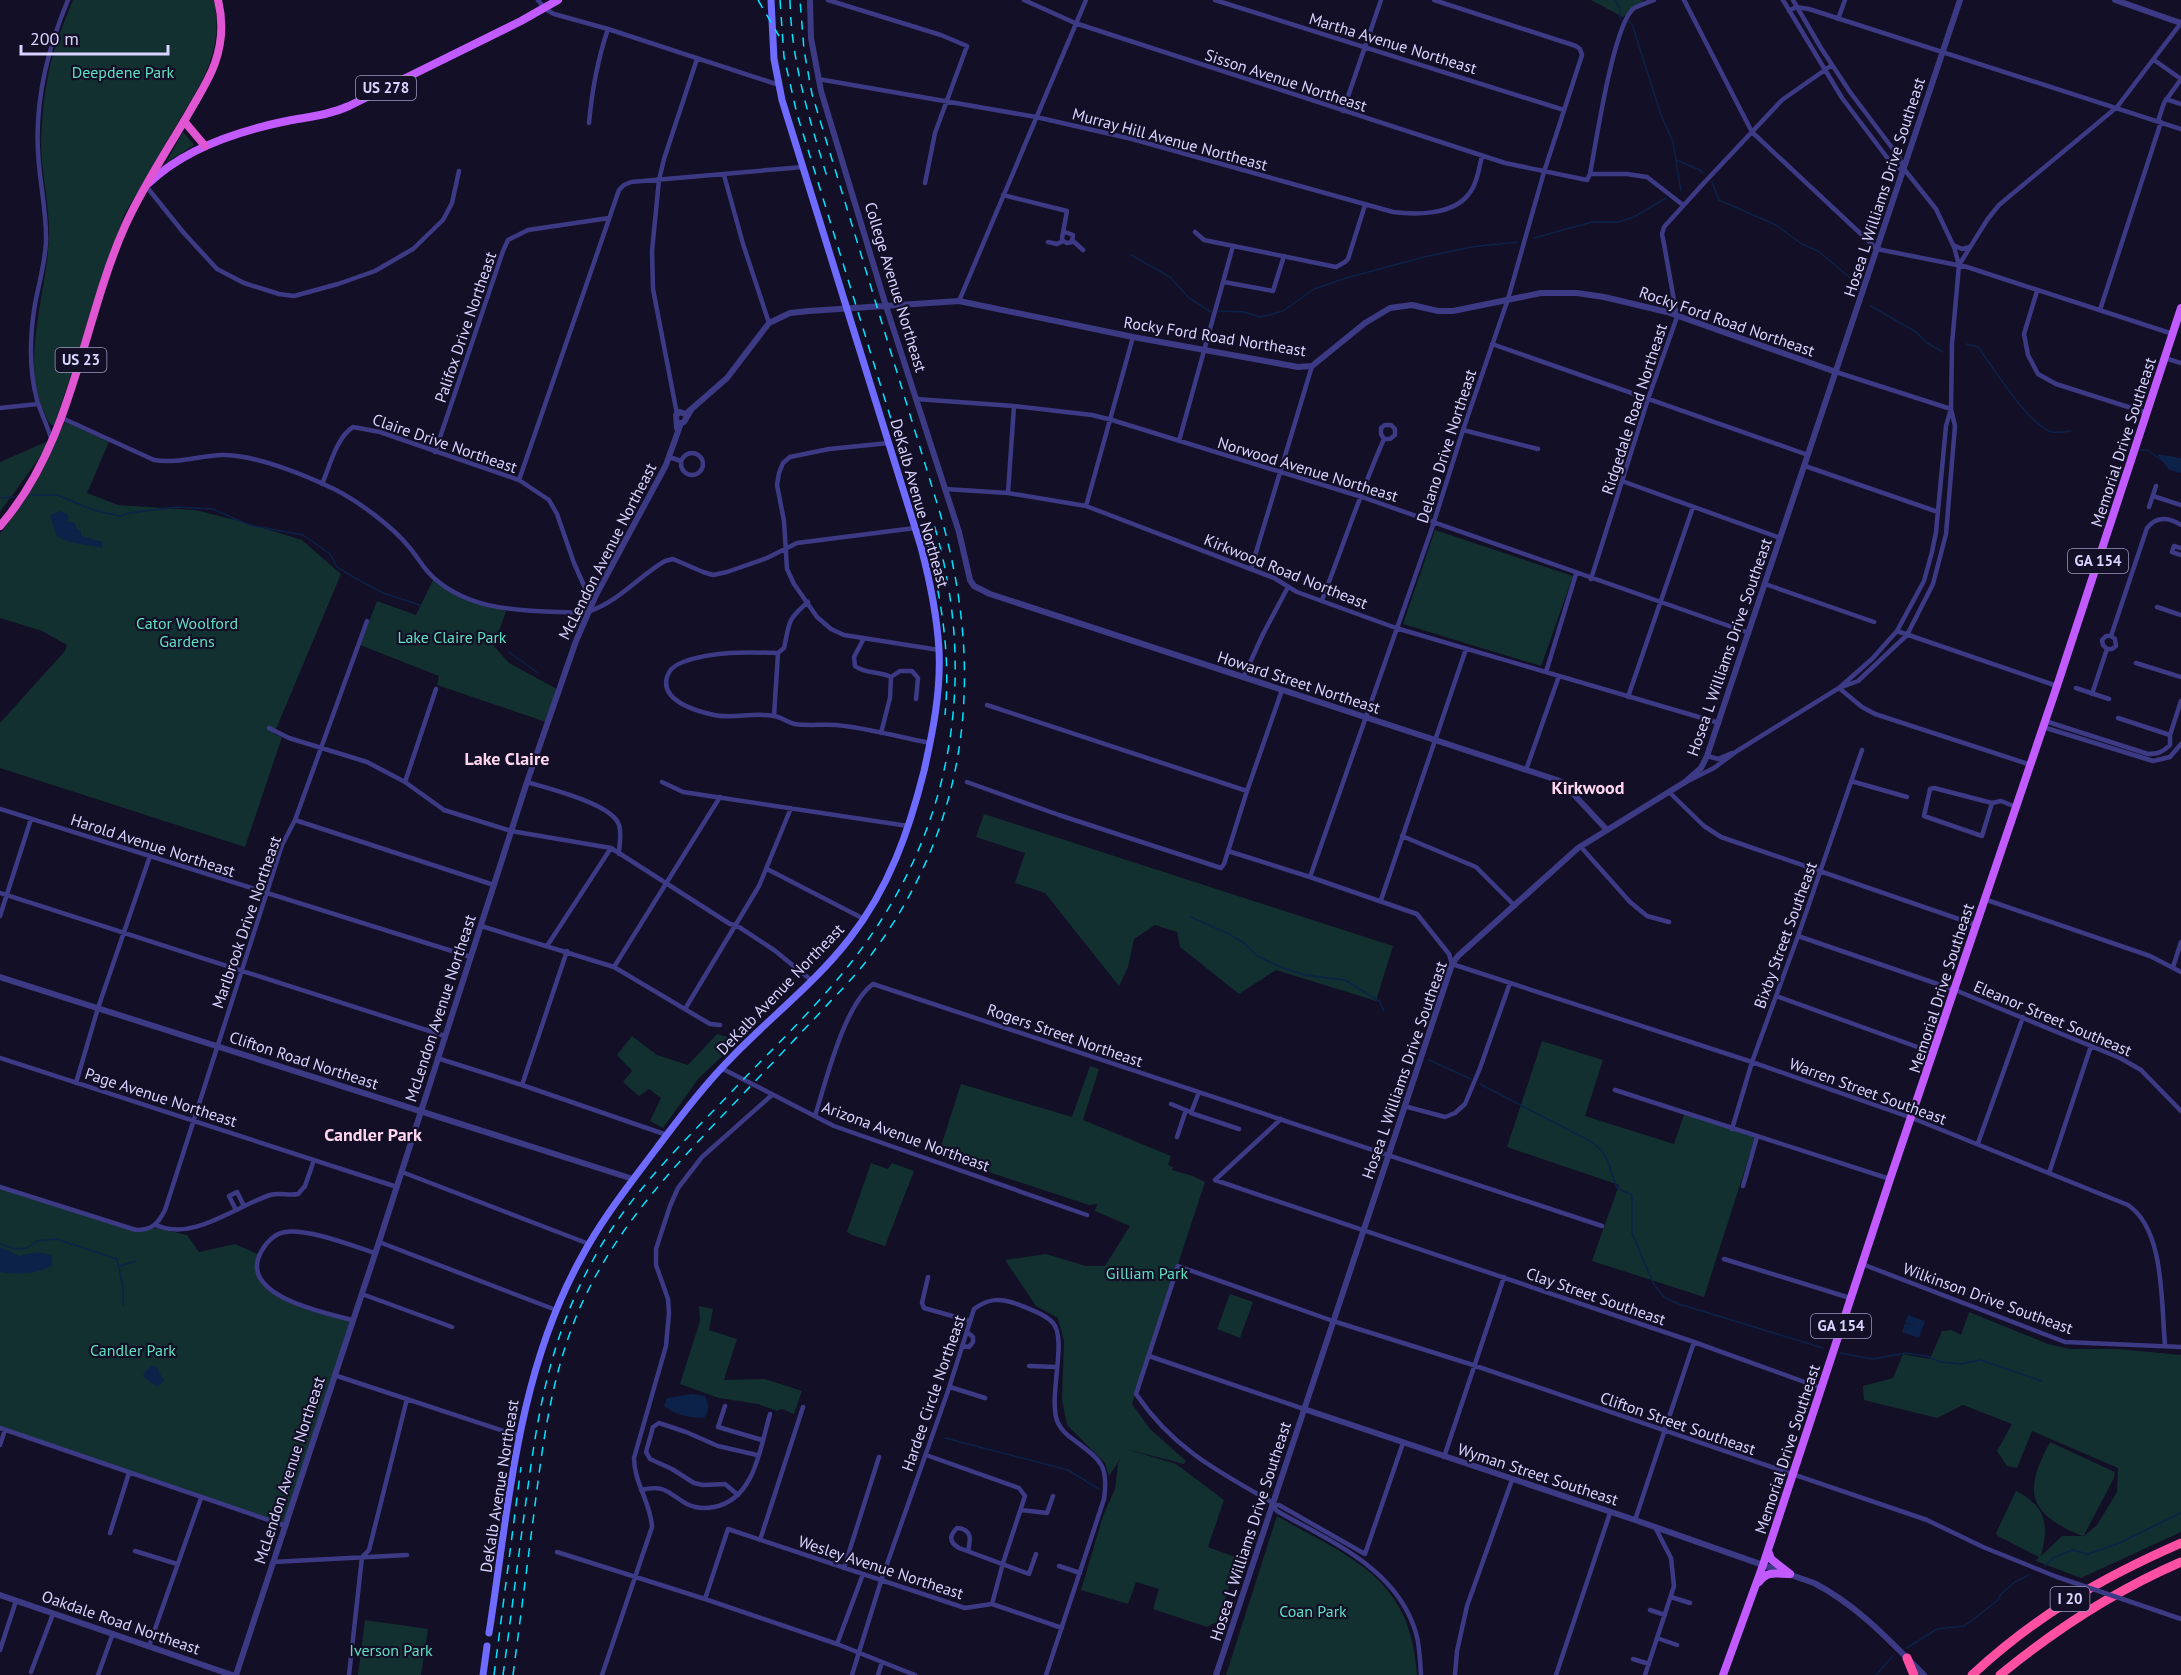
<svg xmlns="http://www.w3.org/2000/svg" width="2181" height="1675" font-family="'PT Sans',sans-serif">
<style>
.green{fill:#12302f}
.water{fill:#0c2248}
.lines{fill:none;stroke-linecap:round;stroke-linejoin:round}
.stream{stroke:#0c2248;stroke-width:1.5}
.minor{stroke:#3d3a85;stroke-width:4.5}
.tertiary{stroke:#3d3a85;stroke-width:6}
.secondary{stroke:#6f6bff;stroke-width:7}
.primary{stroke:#c25bff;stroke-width:8}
.trunk{stroke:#e055d1;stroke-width:8}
.motorway{stroke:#ff4fa3;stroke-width:9}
.rail{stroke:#00e5ff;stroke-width:1.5;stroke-dasharray:9 8;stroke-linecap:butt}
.minor-bridge{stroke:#3d3a85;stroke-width:4.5}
.tertiary-bridge{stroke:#3d3a85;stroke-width:6}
.labels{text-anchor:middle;stroke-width:4.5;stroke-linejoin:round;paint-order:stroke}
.shield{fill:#130f26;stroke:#9e99be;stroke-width:1.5}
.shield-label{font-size:15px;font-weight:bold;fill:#d9d4ff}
.street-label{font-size:16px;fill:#d9d4ff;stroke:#130f26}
.park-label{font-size:16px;fill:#5fe0c0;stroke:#130f26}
.neighbourhood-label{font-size:18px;font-weight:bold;fill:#ffd6f0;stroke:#130f26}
</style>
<rect width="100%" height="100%" fill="#130f26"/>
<path class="green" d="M73,0H214C220,33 215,54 201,83L124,215L54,426C48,424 47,418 44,412C19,360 49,288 49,232C49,202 41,172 41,141C42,122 43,101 47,82C51,54 62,27 73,0Z
M1591,0H1644L1623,17Z
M183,132L194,145L166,163Z
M65,422L109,442L87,493L118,505L195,510L240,521L302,540L341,574L274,734L282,737L245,847L0,768V723L65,651L67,645L42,631L0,618V534L24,501L43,468Z
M53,439L0,512V462Z
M1435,530L1573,576L1541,666L1403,624Z
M434,578L450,591L506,611L494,646L509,663L557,689L546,722L437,685L439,676L360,645L377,601L416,615Z
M984,814L1393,946L1376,1001L1276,970L1239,994L1180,947L1177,932L1155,925L1134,939L1128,967L1119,986L1045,893L1015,883L1025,853L976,837Z
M717,1034L739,1040L698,1079L663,1128L650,1121L661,1098L649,1089L639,1096L623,1082L632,1071L617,1055L632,1036L657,1055L688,1065Z
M1542,1041L1603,1060L1585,1116L1674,1144L1685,1112L1756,1135L1704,1297L1592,1261L1619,1185L1507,1147Z
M1090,1066L1099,1069L1083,1120L1171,1156L1168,1165L1173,1167L1172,1170L1193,1176L1205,1182L1132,1404L1150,1429L1186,1461L1184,1464L1126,1449L1176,1464L1224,1500L1208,1547L1238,1558L1218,1621L1207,1627L1153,1609L1159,1589L1136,1582L1128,1604L1081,1590L1103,1516L1115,1489L1118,1464L1121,1458L1109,1476L1105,1463L1067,1425L1062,1400L1064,1341L1058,1318L1036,1306L1005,1260L1046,1254L1086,1266H1105L1130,1226L1095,1211L1097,1204L1089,1205L940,1156V1149L961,1084L1072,1117Z
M871,1163L888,1169L892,1163L914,1171L885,1246L852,1235L847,1232Z
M0,1188L136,1232L157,1228L187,1235L199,1252L235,1244L258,1254C258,1260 256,1267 257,1273C263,1303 325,1313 350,1321L284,1527L0,1430Z
M1230,1294L1253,1302L1240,1338L1217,1329Z
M699,1306L713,1309L709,1330L737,1339L724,1380L765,1379L802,1391L794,1414L782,1409L777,1411L758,1404L719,1398L680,1384L700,1321Z
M1969,1312L2048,1344L2070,1349H2119L2181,1355V1532L2081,1578L2036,1561L2039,1557L1998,1536L1996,1533L2016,1491C2047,1507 2049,1525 2041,1556L2062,1536H2083C2064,1529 2035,1515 2034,1491C2033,1474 2043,1456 2050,1442L2115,1472L2114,1478L2083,1537L2097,1525L2117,1492L2118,1468L2032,1431L2017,1468L2007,1466L1997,1451L2012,1424L1963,1405L1937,1418L1864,1400L1863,1386L1893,1378L1903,1354L1930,1359L1942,1331L1952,1330L1961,1335Z
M1277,1516C1352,1559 1411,1577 1417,1675H1226Z
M365,1620L428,1629L421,1675H358Z"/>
<path class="water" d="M2157,454L2181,458V473L2169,470Z
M60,511L67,514L69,518L66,521L75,523L76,528L81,531V536L103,542L102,548C91,545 61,543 56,534C54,528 52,521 50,515Z
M0,1247L19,1256L37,1252L52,1255V1266C34,1274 19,1275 0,1272Z
M1908,1315L1925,1321L1919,1338L1902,1332L1905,1323L1916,1326L1905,1322Z
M151,1366H156L164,1381L158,1386L154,1385L143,1376L144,1373Z
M692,1394L705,1396C709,1403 710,1411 704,1418C690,1418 675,1415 664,1406L667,1398Z"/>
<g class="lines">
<path class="stream" d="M1615,0L1620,9V19
M1629,22L1632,24L1661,115L1673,142L1681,191
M1676,160L1700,170L1703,173
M1712,182L1719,200L1776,225L1802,244L1818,251L1848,276L1855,285
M1534,238L1592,222H1618L1634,217L1666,198
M1131,255L1170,277L1189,298L1211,312
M1871,306L1916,332L1927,343L1943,352
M1219,311L1244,312L1260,317L1269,315L1283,311L1314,289L1346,278L1424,257L1471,247L1518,242
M1967,344L1978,347C1993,367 2029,426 2052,432C2058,433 2065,432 2071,431
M2140,450H2147L2163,461
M32,495H57L93,510L120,516L129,513L177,507L213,509L249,525L303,535L330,554L337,567L355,578L383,593L420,605
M0,498L14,497
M509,652L538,673
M1191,917L1229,934L1244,943L1257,956L1283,968L1305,975L1345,980L1379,1001L1384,1011
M1429,1060L1471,1079
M1480,1084L1592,1142L1602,1151L1608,1162L1617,1188L1632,1195V1233L1653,1283L1664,1297L1679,1304L1823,1348
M0,1244L15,1249L27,1248L37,1241L56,1239L117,1259L123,1287V1305
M120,1266L136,1261
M1840,1353L1873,1359L1906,1353L1926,1356L1941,1362L1960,1364L1981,1360L2041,1381
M945,1438L1068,1470L1099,1489
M2045,1566L2053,1558L2072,1550L2088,1554L2117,1544L2181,1513
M1907,1648L1937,1629L1964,1626L1971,1621L1998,1600L2001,1594L2015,1582L2029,1575
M1876,1675L1893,1656"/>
<path class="minor" d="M538,0L545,9L554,14L608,29L779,85
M828,0L941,35L967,46L935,133L925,183
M1024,0L1075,23L1505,163L1587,180L1590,174H1627L1647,177L1683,205
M1215,0L1564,110
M1684,0L1752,132L1877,249L1967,267L2173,334
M1783,0L1842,98L1895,168L1904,169
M1793,0L1821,48L1850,92L1899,157L1904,169L1936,209L1954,247L1959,265L1952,344L1951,409L1955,426L1946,534L1933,584L1907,635L1858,681L1839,688
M1789,11L1796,7L1809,9L2181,129
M1838,19L1845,0
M2154,60L2181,79
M818,79L1036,117L1132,139L1393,212C1416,215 1452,215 1468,195C1477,185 1479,168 1482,156
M2166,99L2181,104
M1343,111L1381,0
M2158,121L2164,103L2181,79
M589,123C592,90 597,61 608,29
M1590,174C1596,143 1613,27 1633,9C1638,5 1647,3 1654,0
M724,175L743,244L769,323
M146,186L183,232L217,269L244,283L279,294L294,296L338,284L375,271L413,249L443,220L452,203L459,171
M1003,195L1067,211L1062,238L1063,241L1067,243L1072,242L1073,235L1065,232
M1195,232L1204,240L1336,267L1345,262L1348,259L1365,205
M1072,240L1083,250
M1048,242L1057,244L1063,241
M1953,245L1962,249L1970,247
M1959,265L1987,220L1999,205L2117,107L2181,23
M1224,282L1273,291L1284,256
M2037,291L2024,334L2028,355L2038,374L2056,384L2147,413
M959,301L1086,0
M2100,310L2161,122
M1492,344L1808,455
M2165,358L2181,363
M1836,372L1951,409
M916,399L1014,406L1092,415L1112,420L1362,497L1749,633
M0,408L38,404
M677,414L653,289L652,251L659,180L664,159L697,59
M62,418L154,460C176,464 199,456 221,455C254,454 305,475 334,489C358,501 392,526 409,547C416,555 421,564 428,572C461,608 513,611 559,612C568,612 581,614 590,611C619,601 639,576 665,561L673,559L703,572L713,575L727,572L767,558L797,543L915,528
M1463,430L1538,449
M51,438C47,425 41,413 37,400C29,370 30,334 35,304C39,283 45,263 46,242C47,211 39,181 38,151C35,99 48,48 68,0
M1179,441L1233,246
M889,443L829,449L790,457L783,463L779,473L777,485L784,521L787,569L794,584L817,617L831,629L844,635L939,650
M435,452L503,251L508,240L528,230L609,218
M681 464a11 11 0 1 1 22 0a11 11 0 1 1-22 0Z
M669,457L681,461
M1805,466L1938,512
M519,480L619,190L624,185L631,182L803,167
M1622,481L1780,538
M322,484C330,466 336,438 353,427L380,432L519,480L549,500L557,514L574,563L592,604
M945,489L1008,493L1086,506L1274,578L1297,592L1396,628L1719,723
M1008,493L1014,406
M2153,496L2181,505
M1086,506L1133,337
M2149,507L2156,486
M2181,548L2174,546L2172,552L2181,555
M1251,569L1312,366
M1591,579L1648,399L1677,317L1664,244L1662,234L1664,227L1702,185L1782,100L1832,65
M1765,584L1874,622
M1322,600C1343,546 1361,491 1384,439L1381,434V428L1385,425H1391L1395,429V435L1390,439H1384
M808,602C786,621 790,622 784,648L778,653C745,652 713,651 683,662C675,665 669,669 667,677C660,701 696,711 714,715C733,719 755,712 774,716C781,717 787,722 795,724C808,726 823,724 836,725C868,728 899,737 930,743
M2157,607L2181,615
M1897,631L2057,686
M864,638L854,657L855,666C865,674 879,671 891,677L900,671H912L918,678L916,699
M2107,649H2112L2116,646L2115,639L2111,636
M2136,663L2181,677
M1546,672L1576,574
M1243,678L1263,634L1288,587
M1839,688L1862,707L1875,714L2031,765
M2076,688L2109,699
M2092,694L2107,649L2103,645L2102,640L2106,636H2111L2147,528C2156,516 2169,517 2181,525
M1628,697L1693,507
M987,705L1247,791
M774,716L778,653
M2118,718L2170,735
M2045,721L2148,754C2158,754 2163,752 2170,745V735L2181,701
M2043,727L2153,761L2170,757L2181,744
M269,728L289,738L367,762L405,782L444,810L511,831L611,848L730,924L736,925L774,950L811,980
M881,733L890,698L891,677
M1707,756L1718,759L1732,753
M1526,770L1559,676
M1851,781L1907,797
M405,782L436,689
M527,782C547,788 613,804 619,825C622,834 619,845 619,854
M662,782L683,792L908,826
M967,782L1059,815L1221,868L1224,864L1247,791L1282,690
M1686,782L1714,768L1737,751L1839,688L1872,659L1897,631L1924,581L1932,552L1936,532L1946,426L1950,412
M1669,792L1704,826L1721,837L1976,925
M1992,803L1982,836L1924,816L1930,789L1934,788L1992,803L2001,801L2016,807
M0,809L471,957
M295,820L494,885
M1402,836L1476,867L1515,906
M1580,846L1630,902L1647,916L1669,922
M1228,851L1310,877L1417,914L1449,954L1452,964L1752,1062L1912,1118L2128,1205C2165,1230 2161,1303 2165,1345
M767,869L864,919
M1310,877L1432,528L1463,430L1508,299L1544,172L1582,55L1580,49L1576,46L1434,0
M0,893L445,1036
M1984,899L2150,956L2181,972
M1381,900L1466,649
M0,916L31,819
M481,926L614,967L710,1024L720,1025
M1798,936L1955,990L2120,1058L2141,1070L2181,1111
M547,946L611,848
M614,967L720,797
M2173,967L2181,942
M1776,996L1934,1053
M685,1009L759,886L791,808
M0,1058L397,1187
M437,1058L522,1085L667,1135
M721,1068L834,1126L1087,1215
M76,1083L98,1008L150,856
M522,1085L567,951
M1615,1090L1890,1179
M1199,1092L1191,1113L1239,1129
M1171,1104L1188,1111
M1404,1106L1445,1117L1455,1113L1465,1104L1480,1068L1510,983
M815,1116C826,1081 844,1005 873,984L1602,1226
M1281,1119L1215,1180L1694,1342L1821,1388
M1732,1129L1752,1062L1798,936L1862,750
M1177,1137L1186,1110
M1978,1143L2023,1017
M402,1172L589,1244
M2049,1173L2091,1046
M1743,1186L1757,1137
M0,1187L136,1230C152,1230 158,1224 165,1210L282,845L295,820L367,621
M236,1210L229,1196L237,1192L244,1206
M156,1225C192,1242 236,1206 270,1195C279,1192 289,1196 298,1194L305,1186L314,1160
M379,1242L556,1310
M1724,1259L1850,1298
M1862,1264L2065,1342L2181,1347
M928,1277L922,1303L924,1308L970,1321
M362,1294L452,1327
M352,1320C326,1313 237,1296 261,1252C266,1243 274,1234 285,1232C307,1228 353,1246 375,1253
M962,1346L969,1347L973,1342V1337L967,1332
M1149,1356L1304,1409
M1029,1366L1057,1367
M334,1375L519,1436
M950,1387L985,1398
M725,1406L718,1427L762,1440
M0,1428L286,1526
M0,1445L5,1430
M926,1455L1019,1488L1025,1496L1003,1563L992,1604
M1444,1457L1504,1277
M641,1490C666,1484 667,1493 687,1504C695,1508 704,1509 714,1507C755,1499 760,1448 770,1414
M738,1495L725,1484L703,1485L694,1483L672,1469L650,1459L646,1452L653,1427L659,1423L686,1432L718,1446L757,1455
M1272,1505H1279L1365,1554L1403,1443
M1021,1510L1047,1513L1053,1496
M1635,1520L1694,1342
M110,1533L129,1473
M760,1540L803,1407
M135,1551L177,1564
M968,1551C971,1539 972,1529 957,1528C949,1536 949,1542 959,1548L1029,1574L1036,1554
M557,1552L705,1599L837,1644L915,1675
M273,1562L407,1555
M1059,1566L1080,1573
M844,1568L879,1457
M1671,1597L1690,1603
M705,1599L728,1529L965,1608L992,1604L1062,1628
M2152,1609L2181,1619
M1650,1610L1665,1615
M1657,1638L1677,1645
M837,1644L863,1574
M149,1646L201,1498
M0,1650L16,1601
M1633,1659L1649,1664
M31,1672L53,1614
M98,1675L113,1633
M349,1675L362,1557L369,1550L407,1399
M602,1675L652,1527C651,1503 634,1483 634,1458L666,1346L669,1313L668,1299L656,1265V1249L670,1206L678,1188L702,1157L772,1095
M852,1675L881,1581L948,1391L974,1309C989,1298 1000,1298 1017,1304C1027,1308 1046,1314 1053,1323C1068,1340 1047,1399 1058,1423C1061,1429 1068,1436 1074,1440C1100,1460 1109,1464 1104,1499L1046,1675
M878,1675L882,1662
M1421,1675C1420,1661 1420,1647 1416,1633C1397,1568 1331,1542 1277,1511L1270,1501C1215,1470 1172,1447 1136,1394L1178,1266L1333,1321L1470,1364L1927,1520L1983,1547L2057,1577
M1455,1675L1457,1651L1467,1606L1512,1480
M1556,1675L1610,1513
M1645,1675L1674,1586L1671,1558L1656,1529"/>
<path class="tertiary" d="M810,0L811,38L821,91L886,306L959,532L970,580L974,586L990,594L1557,780L1563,783L1607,830
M2115,0L2172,20
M688,412L727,378L769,323L790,313L809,311L959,301L1133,337L1298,367L1312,366L1365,323L1390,308L1412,305L1438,311H1453L1541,293H1577L1604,297L1667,312L1836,372
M677,428L676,415L680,412L685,414
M0,977L633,1179
M1304,1409L1635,1520L1814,1583C1857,1605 1890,1641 1924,1675
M0,1595L232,1675
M236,1675L379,1242L527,782L576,641L596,595L666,465L681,423L684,422L691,410
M1216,1675L1452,964L1458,956L1578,848L1685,782L1701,768L1707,756L1960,0"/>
<path class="secondary" d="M489,1633C509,1506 517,1375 580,1260C601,1220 629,1185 656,1149C681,1116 705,1084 734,1055C772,1016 817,981 850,938C889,888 909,831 924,771C933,731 941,691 939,650C937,615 930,581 921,547L782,100L774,59L771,0
M483,1675L487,1646"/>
<path class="primary" d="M149,183C184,149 235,132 282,122C305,117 327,116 349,106L521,21L558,0
M1768,1551L1771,1559L1790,1574
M1759,1582C1768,1570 1776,1574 1790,1574
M1723,1675L1763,1565L1890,1179L2057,686L2181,308"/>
<path class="trunk" d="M184,121L205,146
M0,526C74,441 81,325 125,226C143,186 168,149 190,111C199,95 209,80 215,63C222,43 223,20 218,0"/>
<path class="motorway" d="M1907,1658L1914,1675
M1972,1675C2037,1615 2101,1578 2181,1543
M2000,1675C2056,1629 2114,1591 2181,1562"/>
<path class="rail" d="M758,0L779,36
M780,0L784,57L797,114L919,510C937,579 952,642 945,715
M790,0C791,62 810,121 828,180
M494,1675L521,1467
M503,1675C511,1617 518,1559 526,1501C538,1412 549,1340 593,1260C629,1193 686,1140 737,1086C782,1039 830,994 867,941C956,817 977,667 933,521
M513,1675C520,1621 527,1567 534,1513C544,1433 554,1353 593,1281C632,1208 688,1152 744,1093C768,1068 792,1042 816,1017C833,998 852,980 868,959C970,826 986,671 940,513L812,94L804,50L800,0"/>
<path class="minor-bridge" d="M2057,1577L2152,1609"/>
<path class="tertiary-bridge" d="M2172,20L2181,23"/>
</g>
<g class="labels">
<g class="shield">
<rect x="356" y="76" width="60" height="24" rx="4.5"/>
<rect x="55.5" y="348" width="51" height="24" rx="4.5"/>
<rect x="2068" y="549" width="60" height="24" rx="4.5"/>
<rect x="1811" y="1314" width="60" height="24" rx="4.5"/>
<rect x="2050.5" y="1587" width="39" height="24" rx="4.5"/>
</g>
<g class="shield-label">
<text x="386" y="93">US 278</text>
<text x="81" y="365">US 23</text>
<text x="2098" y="566">GA 154</text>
<text x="1841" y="1331">GA 154</text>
<text x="2070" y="1604">I 20</text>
</g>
<g class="street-label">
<text transform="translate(1393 43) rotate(17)" y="6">Martha Avenue Northeast</text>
<text transform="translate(1286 80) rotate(18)" y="6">Sisson Avenue Northeast</text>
<text transform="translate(1170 139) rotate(15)" y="6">Murray Hill Avenue Northeast</text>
<text transform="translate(1884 187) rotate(-72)" y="6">Hosea L Williams Drive Southeast</text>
<text transform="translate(896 287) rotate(73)" y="6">College Avenue Northeast</text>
<text transform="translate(1727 321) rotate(19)" y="6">Rocky Ford Road Northeast</text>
<text transform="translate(465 327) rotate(-71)" y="6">Palifox Drive Northeast</text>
<text transform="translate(1215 336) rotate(9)" y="6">Rocky Ford Road Northeast</text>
<text transform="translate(1634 409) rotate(-72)" y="6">Ridgedale Road Northeast</text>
<text transform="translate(2123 442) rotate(-72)" y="6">Memorial Drive Southeast</text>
<text transform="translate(445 443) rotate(19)" y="6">Claire Drive Northeast</text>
<text transform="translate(1446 446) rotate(-72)" y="6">Delano Drive Northeast</text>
<text transform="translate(1308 469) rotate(17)" y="6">Norwood Avenue Northeast</text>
<text transform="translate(920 503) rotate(74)" y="6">DeKalb Avenue Northeast</text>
<text transform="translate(607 551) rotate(-63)" y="6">McLendon Avenue Northeast</text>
<text transform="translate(1286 571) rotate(22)" y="6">Kirkwood Road Northeast</text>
<text transform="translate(1729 647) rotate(-71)" y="6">Hosea L Williams Drive Southeast</text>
<text transform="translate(1299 682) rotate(18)" y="6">Howard Street Northeast</text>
<text transform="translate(153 845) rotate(18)" y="6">Harold Avenue Northeast</text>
<text transform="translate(246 922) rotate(-71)" y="6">Marlbrook Drive Northeast</text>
<text transform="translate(1785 935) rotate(-70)" y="6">Bixby Street Southeast</text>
<text transform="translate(1941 988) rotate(-72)" y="6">Memorial Drive Southeast</text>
<text transform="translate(780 989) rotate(-46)" y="6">DeKalb Avenue Northeast</text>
<text transform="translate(440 1008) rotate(-72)" y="6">McLendon Avenue Northeast</text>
<text transform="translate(2053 1018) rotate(23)" y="6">Eleanor Street Southeast</text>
<text transform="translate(1065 1035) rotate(19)" y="6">Rogers Street Northeast</text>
<text transform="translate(304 1060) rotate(18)" y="6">Clifton Road Northeast</text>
<text transform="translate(1404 1070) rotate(-71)" y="6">Hosea L Williams Drive Southeast</text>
<text transform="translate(1868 1091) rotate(20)" y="6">Warren Street Southeast</text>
<text transform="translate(161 1097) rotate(18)" y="6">Page Avenue Northeast</text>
<text transform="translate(906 1136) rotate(20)" y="6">Arizona Avenue Northeast</text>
<text transform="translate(1596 1296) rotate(19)" y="6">Clay Street Southeast</text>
<text transform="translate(1988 1298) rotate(20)" y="6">Wilkinson Drive Southeast</text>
<text transform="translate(933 1393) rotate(-71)" y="6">Hardee Circle Northeast</text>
<text transform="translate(1678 1423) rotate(19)" y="6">Clifton Street Southeast</text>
<text transform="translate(1787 1449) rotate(-72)" y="6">Memorial Drive Southeast</text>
<text transform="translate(289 1470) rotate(-72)" y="6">McLendon Avenue Northeast</text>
<text transform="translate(1538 1474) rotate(18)" y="6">Wyman Street Southeast</text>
<text transform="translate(499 1486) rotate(-81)" y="6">DeKalb Avenue Northeast</text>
<text transform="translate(1250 1531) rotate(-72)" y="6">Hosea L Williams Drive Southeast</text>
<text transform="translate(881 1567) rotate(18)" y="6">Wesley Avenue Northeast</text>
<text transform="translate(121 1622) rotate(19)" y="6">Oakdale Road Northeast</text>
</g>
<g class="park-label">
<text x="123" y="78">Deepdene Park</text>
<text x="187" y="629">Cator Woolford<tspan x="187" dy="18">Gardens</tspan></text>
<text x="452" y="643">Lake Claire Park</text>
<text x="1147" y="1279">Gilliam Park</text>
<text x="133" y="1356">Candler Park</text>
<text x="1313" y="1617">Coan Park</text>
<text x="391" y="1656">Iverson Park</text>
</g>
<g class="neighbourhood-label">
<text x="507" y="765">Lake Claire</text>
<text x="1588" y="794">Kirkwood</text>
<text x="373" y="1141">Candler Park</text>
</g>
</g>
<path d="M21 45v9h147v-9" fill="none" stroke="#d9d4ff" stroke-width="3"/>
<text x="30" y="45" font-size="18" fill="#d9d4ff" stroke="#130f26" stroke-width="4.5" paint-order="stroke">200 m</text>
</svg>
